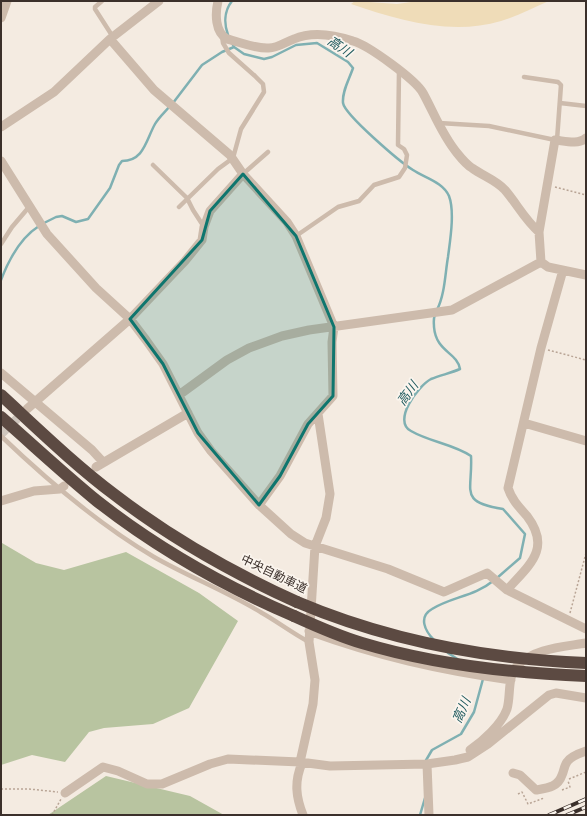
<svg xmlns="http://www.w3.org/2000/svg" width="587" height="816" font-family="'Noto Sans','Noto Sans JP',sans-serif">
<style>
.green{fill:#b8c4a0}
.sand{fill:#efdcb8}
.lines{fill:none;stroke-linecap:round;stroke-linejoin:round}
.stream{stroke:#7fb0b2;stroke-width:2.5}
.minor-tunnel{stroke:#cfc6bd;stroke-width:9;stroke-dasharray:9 4.5;stroke-linecap:butt}
.path{stroke:#b9a596;stroke-width:1.5;stroke-dasharray:2 2;stroke-linecap:butt}
.service{stroke:#cdbbac;stroke-width:4.5}
.minor{stroke:#cdbbac;stroke-width:9}
.motorway{stroke:#5c4a42;stroke-width:12}
.rail-casing{stroke:#3b302b;stroke-width:4}
.rail{stroke:#fbf5ee;stroke-width:2.5;stroke-dasharray:8;stroke-linecap:butt}
.motorway-bridge{stroke:#5c4a42;stroke-width:12}
.marked{fill:#0f766e;fill-opacity:0.2;stroke:#0f766e;stroke-width:3;stroke-linejoin:round}
.labels{text-anchor:middle;stroke-width:3.5;stroke-linejoin:round;paint-order:stroke}
.street-label{font-size:12px;fill:#3b302b;stroke:#fbf5ee}
.water-label{font-size:13px;font-style:italic;fill:#1f5a5e;stroke:#fbf5ee}
</style>
<rect width="100%" height="100%" fill="#f4ebe1"/>
<path class="green" d="M2,543L36,563L64,570L126,552L199,593L238,621L189,708L153,724L104,728L89,732L65,762L32,755L1,765V544Z
M106,776L190,796L224,815H48Z"/>
<path class="sand" d="M355,1L397,4L418,1H549C533,8 517,16 501,21C451,36 398,20 351,4Z"/>
<g class="lines">
<path class="stream" d="M228,35C224,24 224,11 232,1
M232,43L234,47L244,54L264,59L272,57L296,45L317,43L348,62L353,68C349,80 342,91 343,103C345,115 400,162 413,170C425,178 443,182 449,196C455,212 450,241 448,257C445,274 445,294 437,310
M173,103L202,65L222,52L234,47
M44,223L56,217L62,216L76,222L88,219L110,188L119,165L122,161C144,161 146,140 155,124C159,117 165,112 170,106
M1,280C9,259 20,238 39,226
M435,315C433,319 434,323 434,327C436,352 457,352 460,369C451,373 441,375 431,379C418,386 392,421 411,431C430,442 453,444 471,456C473,491 458,502 503,509L525,534L520,558L497,578
M434,640C425,631 418,617 432,609C451,597 475,596 493,581
M448,653L459,660
M425,762L432,750L461,734L474,712L483,679
M420,815L425,798"/>
<path class="minor-tunnel" d="M1,434L26,410"/>
<path class="path" d="M555,187L586,195
M548,350L586,360
M570,613L586,553
M569,779L586,772
M1,789H29L58,792
M562,790L570,787L568,781
M518,794L522,792L528,804L544,798
M52,815L61,799"/>
<path class="service" d="M102,1L95,7V9L113,37
M524,77L558,82L561,85L557,140
M560,103L586,106
M439,123L489,126L555,140
M153,165L187,198L193,210L204,227
M243,174L268,152
M179,207L218,169L233,158L241,129L264,92L263,84L255,76L229,53L223,43L222,36
M296,236L338,207L359,201L374,185L399,177L405,168L407,155L404,149L398,145L399,71
M1,244L12,227L29,207
M1,436C48,481 98,524 154,557C189,577 228,592 262,613C278,622 292,633 309,642"/>
<path class="minor" d="M218,1C215,14 215,32 227,39C240,42 255,49 269,48C278,48 285,42 294,39C312,31 335,35 353,41C368,45 416,80 423,93C434,113 442,135 457,153C461,158 467,165 472,168C483,176 496,180 505,190C517,204 525,220 539,232
M1,18L7,1
M110,39L154,90L230,155L243,174L287,222L296,236L334,327L332,342L333,396L308,424L280,476L259,505
M1,127L54,92L110,39L159,1
M586,138C578,145 565,141 555,140L539,232L541,262L548,267L586,275
M1,161L47,234L96,288L130,319L146,340L163,364L198,433L211,451L259,505L291,534L305,543L388,569L444,592L487,573L507,590L586,629
M1,373L92,450L103,462
M179,395L227,360L249,348L282,336L309,330L452,310L541,262
M27,409L130,319L185,261L202,240L204,227L210,211L243,174
M524,423L586,441
M96,467L188,413
M1,501L34,491L60,489L64,486
M507,590C529,565 552,549 527,516C519,507 512,500 508,488L541,348L563,270
M309,631C378,656 439,670 511,680
M470,750C483,741 501,725 507,709C511,696 507,676 517,666C534,648 563,647 586,643
M300,762L313,704L315,680L309,642L315,546L326,518L330,494L318,414
M302,763C294,782 296,797 303,815
M427,764L429,815
M513,773L520,775L536,790C548,788 558,787 562,775C564,771 564,766 567,762C570,757 580,753 586,751
M65,793L103,767L118,771L147,784H162L210,764L228,759L300,762L330,766L427,764L455,760L468,757L488,744L549,695L556,693L586,698"/>
<path class="motorway" d="M1,395C38,429 75,465 115,495C171,538 233,573 297,602
M1,417C33,445 64,474 97,501C157,548 224,586 294,616"/>
<g class="rail-casing">
<path id="rail" d="M549,815L586,799
M567,815L586,807"/>
</g>
<use href="#rail" class="rail"/>
<path class="motorway-bridge" d="M297,602C389,641 486,659 586,663
M294,616C316,626 338,636 362,643C435,665 510,673 586,676"/>
</g>
<path class="marked" d="M243,174L296,236L334,327L333,396L308,424L280,476L259,505L198,433L163,364L130,319L202,240L210,211Z"/>
<g class="labels">
<g class="street-label">
<text transform="translate(274 574) rotate(26)" y="4">中央自動車道</text>
</g>
<g class="water-label">
<text transform="translate(340 46) rotate(34)" y="5">高川</text>
<text transform="translate(407 393) rotate(-54)" y="5">高川</text>
<text transform="translate(461 710) rotate(-66)" y="5">高川</text>
</g>
</g>
<rect width="587" height="816" fill="none" stroke="#3b302b" stroke-width="4"/>
</svg>
